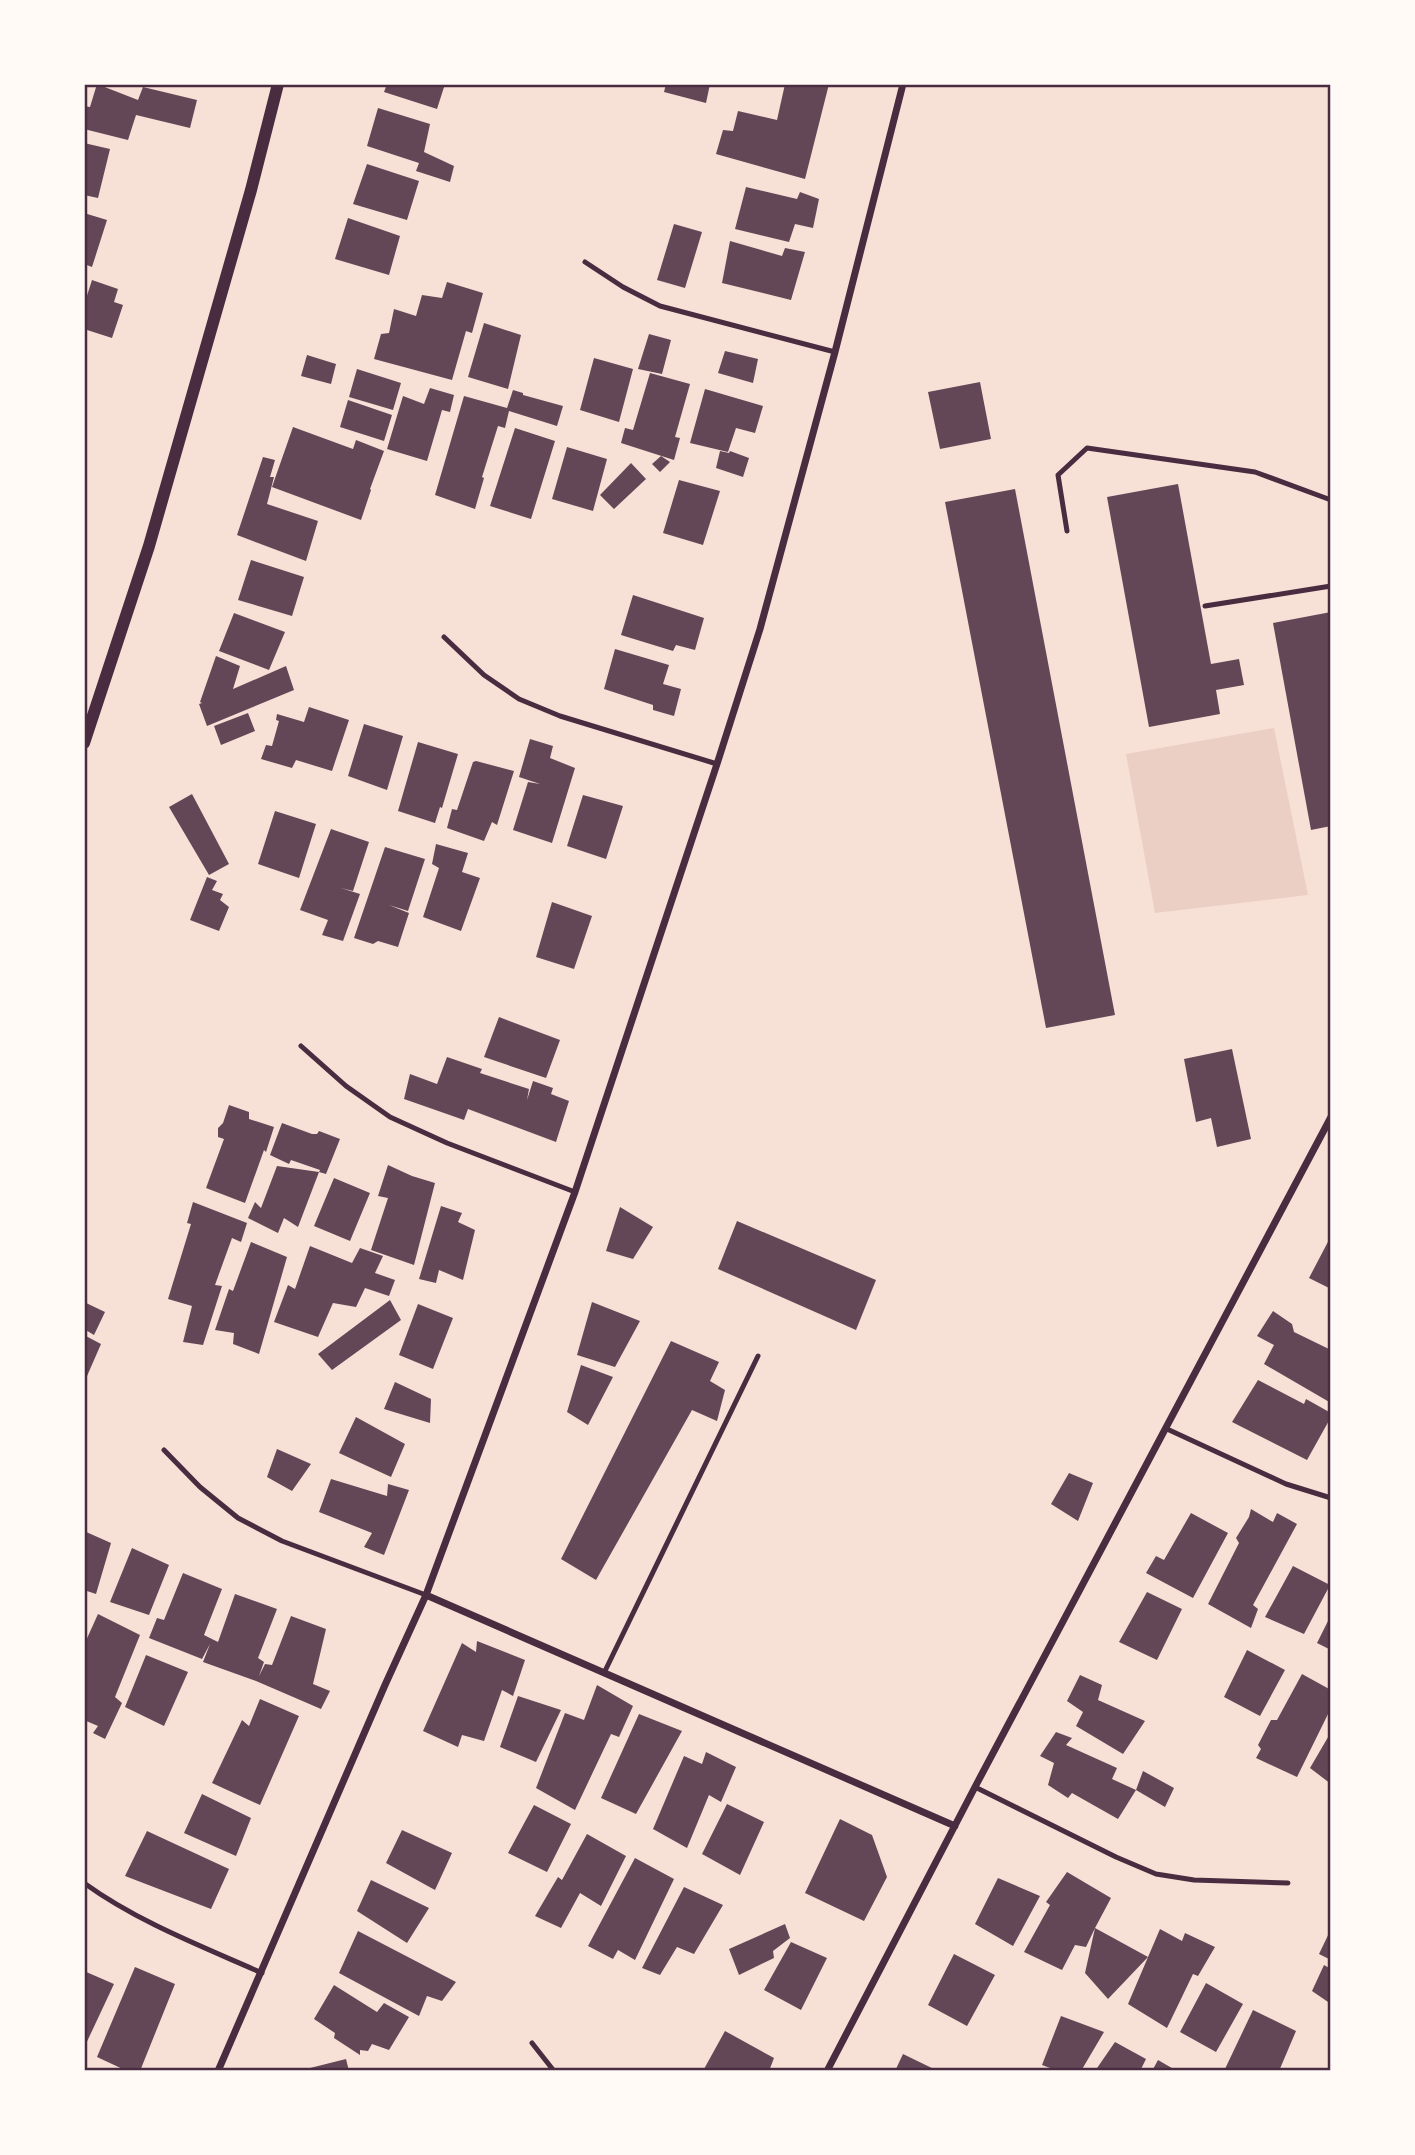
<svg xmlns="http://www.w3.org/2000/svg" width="1415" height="2155" font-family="'Source Sans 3',sans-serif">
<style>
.green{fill:#ebcfc5}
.building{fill:#644757}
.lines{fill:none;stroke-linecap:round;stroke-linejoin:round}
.service{stroke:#4a2c40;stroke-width:5}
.minor{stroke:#4a2c40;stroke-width:7}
.tertiary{stroke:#4a2c40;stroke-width:12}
.neatline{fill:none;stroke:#4a2c40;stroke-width:2.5}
</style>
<rect width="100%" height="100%" fill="#f7e1d7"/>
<path class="green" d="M1274,728L1308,895L1155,913L1126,754Z"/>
<path class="building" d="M97,84L138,100L143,87L197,100L190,128L136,115L128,140L84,129V106L90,107Z
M387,84H445L437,109L384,92Z
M666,84H710L706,103L664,92Z
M785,84H829L805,179L716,154L723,130L733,131L738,111L777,120Z
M378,108L430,124L424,152L454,166L450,182L416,171L419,163L367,146Z
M84,143L110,149L98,198L84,195Z
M367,164L419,181L407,220L353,204Z
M746,187L797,199L800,192L819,199L813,228L795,224L789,242L735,229Z
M84,213L107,220L92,267L84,264Z
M348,218L400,236L389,275L335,259Z
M674,224L702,232L685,288L657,280Z
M730,241L782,256L785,248L805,252L791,300L722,283Z
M92,280L118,289L114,302L123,305L112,338L84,329V305Z
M447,282L483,293L472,333L466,331L452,380L374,359L381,334L389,333L394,309L416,316L422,295L442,298Z
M484,323L521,335L508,389L468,377Z
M649,334L671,340L662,374L638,369Z
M725,351L758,359L753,383L718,373Z
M307,355L336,364L331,384L301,376Z
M594,358L633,369L619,422L580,410Z
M357,369L401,383L393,410L349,397Z
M650,373L690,384L675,437L680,438L674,460L621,443L625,428L633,430Z
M980,382L991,439L940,449L928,392Z
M430,388L454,395L450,412L442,410L427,461L387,449L403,396L424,404Z
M705,389L763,406L755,433L736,428L728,452L690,443Z
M513,390L523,393V395L563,406L557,426L509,411L505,428L498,426L482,477L484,478L475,509L435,495L464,396L507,408Z
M348,400L392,415L384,441L340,427Z
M293,427L353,449L356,440L384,451L370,489L371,490L361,520L272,487Z
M515,428L555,441L531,519L490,506Z
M567,447L607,459L593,511L552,499Z
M720,451L729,453L730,451L749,458L743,477L716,468Z
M661,456L670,462L660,472L652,464Z
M263,457L275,460L270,477H274L267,504L318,521L306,561L237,535Z
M631,463L646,479L614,509L600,495Z
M679,480L720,491L703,545L663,533Z
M1178,484L1211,664L1239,659L1244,685L1216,690L1220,714L1149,727L1107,497Z
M1015,489L1115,1015L1046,1028L945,502Z
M251,560L304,577L292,616L238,600Z
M633,595L704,618L695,650L676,645L673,651L621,635Z
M1331,612V826L1311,830L1273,623Z
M234,613L285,632L269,670L219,651Z
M615,649L669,665L663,684L681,689L674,716L653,710V705L604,689Z
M216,656L240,666L233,689L286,666L294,690L207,726L199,704L202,703L200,702Z
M309,707L349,720L332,771L296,760L292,768L261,759L266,745L272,746L279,721L276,720L277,714L304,722Z
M248,713L255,731L221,745L214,726Z
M364,724L403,736L387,790L348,776Z
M530,739L553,746L550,758L575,768L552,843L513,830L528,782L540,784L519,777Z
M418,742L458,754L442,808L440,807L435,823L398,811Z
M476,761L514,771L497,825L492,822L484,841L447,828L452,809L457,810L473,762Z
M192,794L229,864L209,875L169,807Z
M583,795L623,806L606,859L567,846Z
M275,811L316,824L299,878L258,864Z
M331,829L369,842L353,891L341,888L360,894L343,941L322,935L328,920L300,910Z
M436,844L468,853L462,872L480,878L461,931L423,917L439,868L432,864Z
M385,847L425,859L408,911L389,905L409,913L398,947L378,941L373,944L354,938Z
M207,877L217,881L212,890L223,894L220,900L229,907L219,931L190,920Z
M552,902L592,916L574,969L536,957Z
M499,1017L560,1040L546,1078L484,1057Z
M1232,1049L1251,1139L1217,1147L1211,1118L1196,1122L1184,1059Z
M447,1057L482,1069L480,1073L529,1089L527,1100L533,1081L553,1088L551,1094L569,1101L556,1142L468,1109L464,1120L404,1099L410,1074L437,1084Z
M229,1105L249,1112V1119L274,1127L266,1152L264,1150L245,1203L206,1188L224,1139L218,1137V1128L223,1123Z
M282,1123L312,1134H317L319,1131L340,1139L326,1174L319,1172L320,1170L291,1160L289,1164L270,1155Z
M388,1165L412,1176L435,1183L414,1265L371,1250L388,1198L378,1196Z
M277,1166L319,1172L298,1227L284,1218L278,1233L248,1218L255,1202L261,1208Z
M334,1178L370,1193L350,1241L314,1226Z
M193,1202L247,1223L241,1242L232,1238L215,1285L222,1286L203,1345L183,1342L192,1306L168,1299L191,1224L187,1223Z
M441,1206L462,1213L458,1222L475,1230L463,1280L439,1270L436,1283L419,1279Z
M620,1207L653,1227L633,1259L606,1251Z
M737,1221L876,1280L856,1330L718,1269Z
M1331,1236V1289L1309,1278Z
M251,1242L287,1257L259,1354L233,1344L234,1333L215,1330L229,1289L233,1291Z
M310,1246L352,1263L360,1248L383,1256L375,1273L395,1280L389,1296L365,1288L356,1307L333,1303L318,1337L274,1322L288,1285L295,1289Z
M390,1300L401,1320L332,1370L318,1354Z
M84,1302L105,1312L94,1335L84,1329Z
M592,1302L640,1321L615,1367L577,1355Z
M418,1304L453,1318L433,1369L399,1355Z
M1273,1311L1292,1324L1294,1332L1331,1350V1403L1264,1364L1274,1345L1257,1336Z
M84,1335L101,1344L84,1383Z
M671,1341L719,1362L710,1381L725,1390L717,1421L692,1410L596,1580L561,1559Z
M581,1365L613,1377L588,1425L567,1412Z
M1258,1380L1304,1404L1306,1399L1331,1413V1417L1307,1460L1232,1422Z
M395,1382L431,1399L430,1423L384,1409Z
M356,1417L405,1444L391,1477L339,1453Z
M277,1449L311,1464L292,1491L267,1477Z
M1069,1473L1093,1483L1078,1521L1051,1504Z
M331,1479L387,1496L388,1484L409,1490L384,1555L364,1547L372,1533L319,1512Z
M1251,1509L1273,1522L1277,1513L1297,1524L1253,1605L1258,1609L1251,1628L1208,1604L1239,1543L1236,1538L1249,1517Z
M1191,1513L1228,1533L1193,1598L1146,1573L1156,1556L1164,1560Z
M84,1531L111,1543L96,1594L84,1590Z
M132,1548L169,1565L149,1615L110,1602Z
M1293,1566L1330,1585L1304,1634L1265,1617Z
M183,1573L222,1589L204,1635L218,1642L235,1594L277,1609L258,1658L264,1662L259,1676L265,1664L272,1665L291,1616L326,1629L313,1684L330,1691L321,1709L256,1681L203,1662L210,1644L202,1659L149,1638L157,1618L164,1620Z
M1147,1592L1182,1609L1157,1660L1119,1642Z
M98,1614L140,1635L115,1697L122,1703L105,1739L93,1733L98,1726L84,1720V1645Z
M1331,1615V1650L1317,1643Z
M477,1641L525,1660L513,1696L502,1690L484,1741L462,1735L458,1747L423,1731L462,1643L476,1652Z
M1247,1650L1285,1670L1260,1716L1224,1697Z
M146,1655L188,1672L164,1726L125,1707Z
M1302,1674L1331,1690V1708L1297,1777L1256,1758L1261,1749L1258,1745L1271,1720H1277Z
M1080,1675L1102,1685L1098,1700L1145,1721L1123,1754L1076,1726L1083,1712L1067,1701Z
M597,1685L633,1706L619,1737L611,1734L575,1810L536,1788L565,1713L584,1720Z
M518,1696L561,1710L536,1762L500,1747Z
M260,1699L299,1716L260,1805L212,1783L242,1720L249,1726Z
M639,1714L682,1731L636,1814L601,1798Z
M1056,1732L1072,1738L1066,1745L1117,1768L1112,1779L1136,1790L1118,1819L1072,1793L1068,1798L1048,1785L1054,1763L1040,1756Z
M1331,1732V1784L1310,1768Z
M706,1752L736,1767L721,1802L709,1795L687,1848L653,1829L684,1756L702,1764Z
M1143,1771L1174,1788L1165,1807L1136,1790Z
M202,1794L251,1818L236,1856L184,1833Z
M727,1804L764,1822L740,1875L702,1854Z
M534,1805L571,1824L547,1872L508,1853Z
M840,1819L872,1835L887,1877L864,1921L805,1893Z
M402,1830L452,1853L435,1890L386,1863Z
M147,1831L229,1869L211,1909L125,1876Z
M587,1834L626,1856L601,1906L580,1893L561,1928L535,1916L558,1877L562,1880Z
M635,1858L674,1879L635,1960L618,1950L613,1959L588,1946Z
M1067,1872L1111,1898L1095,1928L1148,1957L1108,1999L1085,1973L1095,1928L1086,1947L1075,1945L1062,1970L1024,1952L1050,1905L1046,1902Z
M998,1878L1040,1896L1013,1946L975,1924Z
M371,1880L429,1908L407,1943L357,1911Z
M684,1887L723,1905L694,1954L677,1947L660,1975L642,1968Z
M785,1924L790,1938L773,1951L774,1958L739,1975L729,1949Z
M1160,1929L1182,1941L1185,1933L1215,1947L1198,1976L1193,1974L1167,2028L1128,2004Z
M1331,1929V1960L1319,1954Z
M358,1931L456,1982L442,2001L427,1996L419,2016L339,1973Z
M791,1942L827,1958L801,2010L764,1990Z
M954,1954L995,1975L967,2026L928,2005Z
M1324,1965L1331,1969V2004L1312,1991Z
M135,1967L175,1984L140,2071H127L97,2057Z
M84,1971L114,1984L84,2048Z
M1206,1983L1243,2004L1216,2052L1180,2032Z
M334,1985L377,2012L384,2003L409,2017L389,2050L372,2044L368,2051L360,2050V2055L334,2038L335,2033L314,2019Z
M1253,2010L1296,2031L1279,2071H1224Z
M1061,2016L1104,2032L1081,2071H1058L1042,2065Z
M725,2031L774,2058L769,2071H708L704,2069Z
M1115,2042L1146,2059L1140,2071H1095Z
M903,2054L938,2071H895Z
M346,2059L349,2071H302V2070Z
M1158,2060L1177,2071H1152Z"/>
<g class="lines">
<path class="service" d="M585,262L623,287L660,306L835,352
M1067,531L1058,475L1087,448L1255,472L1331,500
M1205,606L1331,586
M444,637L484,675L519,699L560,716L717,764
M301,1046L346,1086L390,1117L447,1143L575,1192
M1167,1429L1286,1484L1331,1498
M164,1450L200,1487L238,1518L282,1541L426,1595
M604,1673L758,1356
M975,1787L1116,1857L1156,1874L1194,1880L1288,1883
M84,1883C138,1922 201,1946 262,1973
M532,2043L554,2071"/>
<path class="minor" d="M426,1595L955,1826
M218,2071L385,1685L426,1595L575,1192L717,764L760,629L835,352L903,84
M827,2071L975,1787L1331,1117"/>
<path class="tertiary" d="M84,743L149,546L251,190L278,84"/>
</g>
<rect width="1415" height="2155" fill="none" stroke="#fffaf5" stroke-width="172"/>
<rect x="86" y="86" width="1243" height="1983" class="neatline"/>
</svg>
